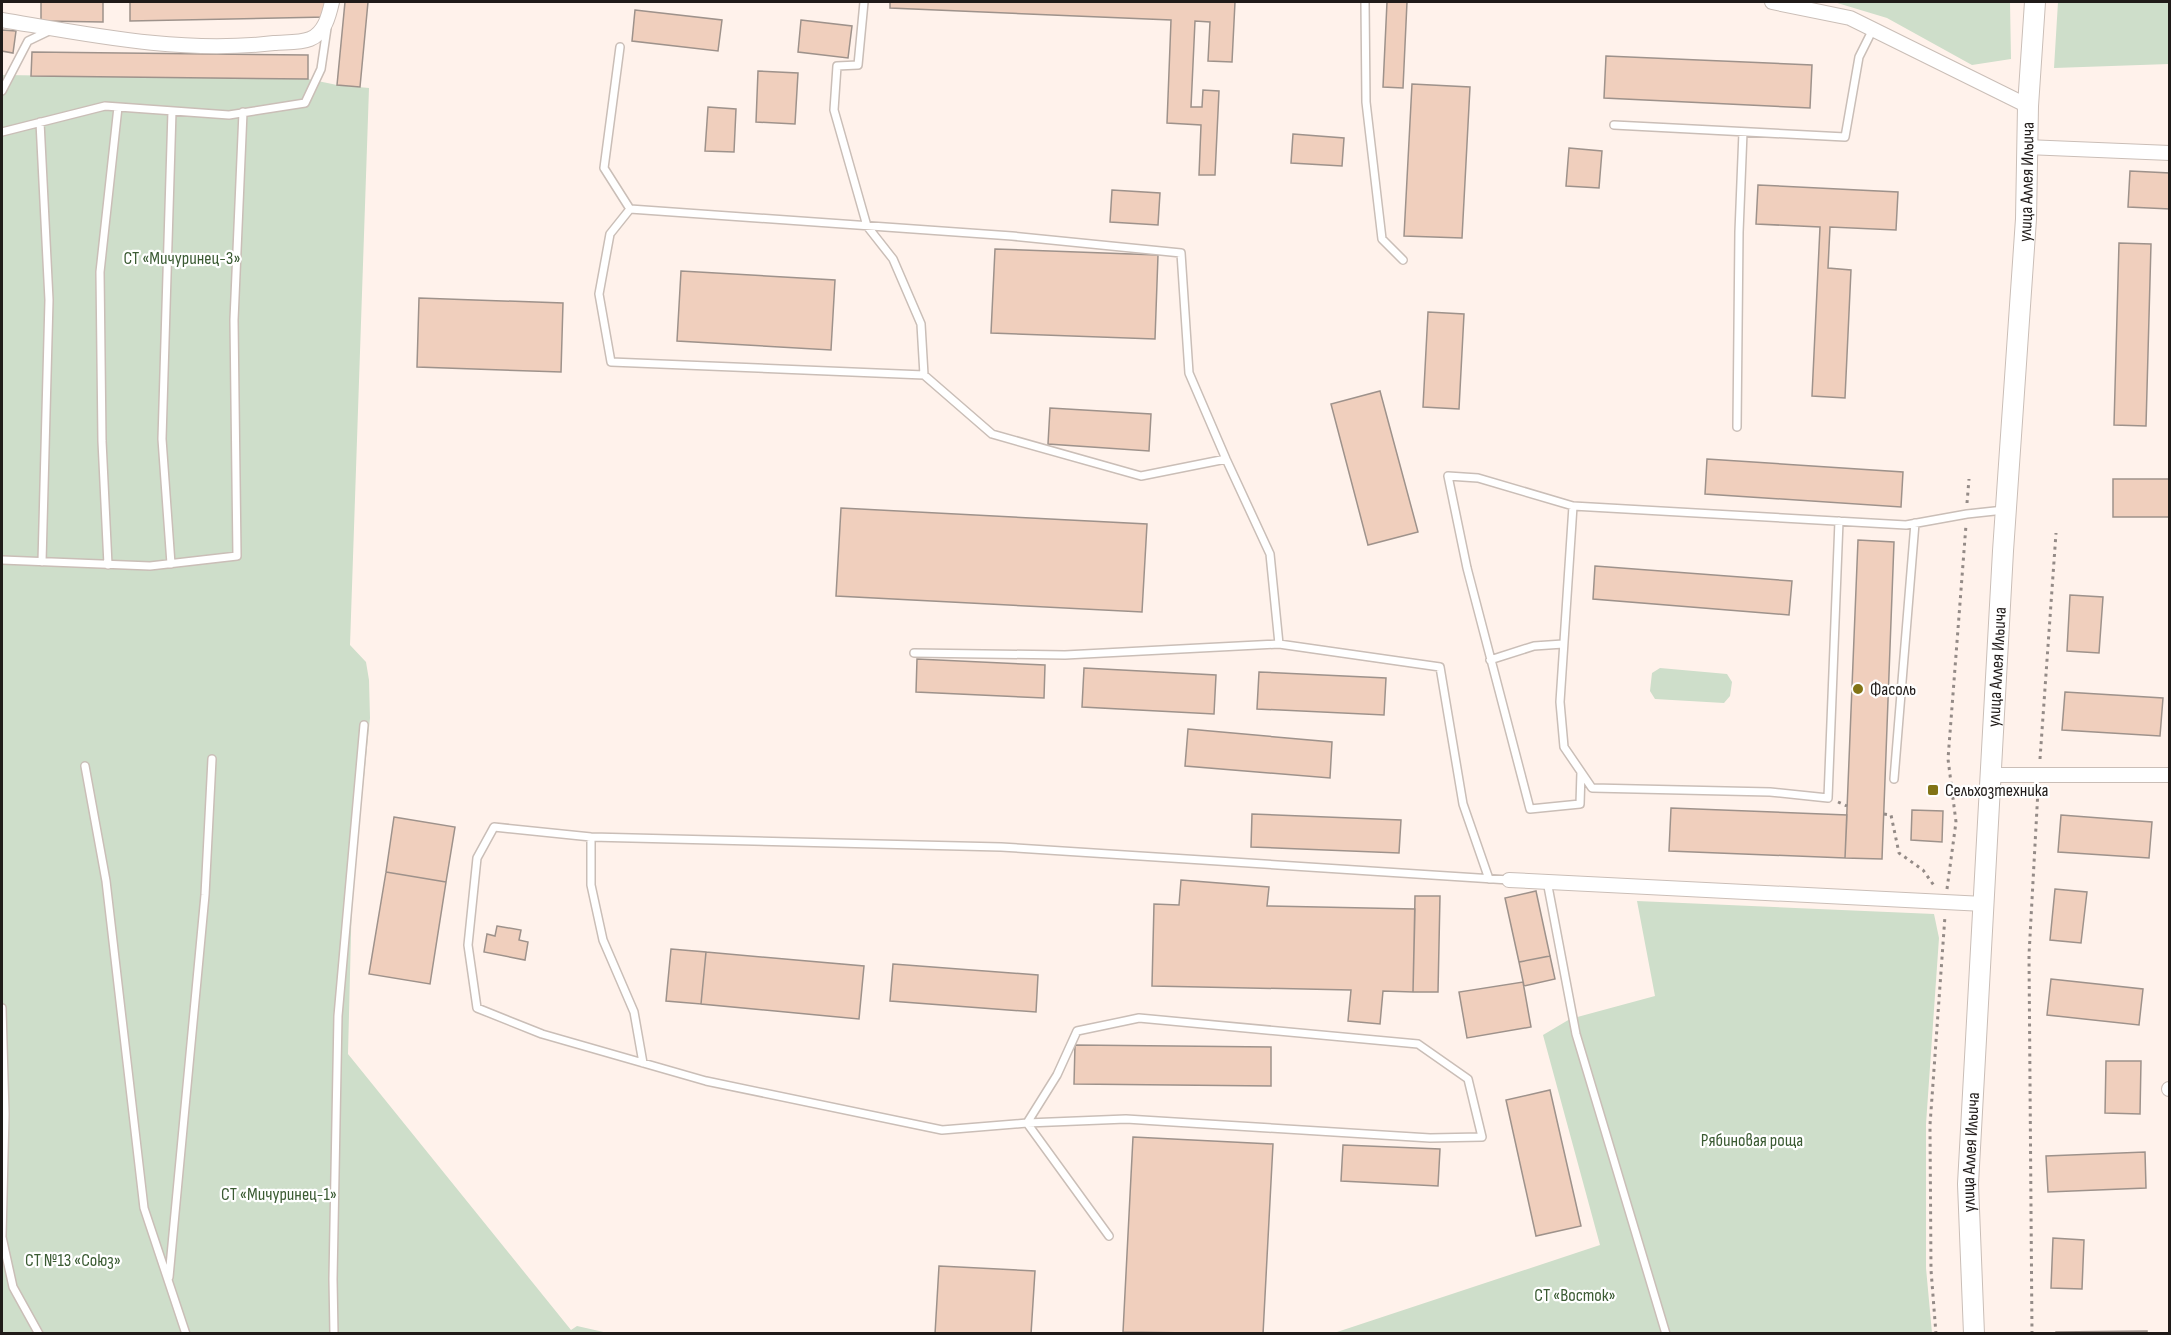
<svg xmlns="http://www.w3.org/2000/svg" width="2171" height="1335" font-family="'Sofia Sans Condensed',sans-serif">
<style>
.green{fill:#cedeca}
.building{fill:#f0cfbd;stroke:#9e928b;stroke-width:1.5}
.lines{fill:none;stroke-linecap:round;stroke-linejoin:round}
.service-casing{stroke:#cabeb7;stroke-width:10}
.minor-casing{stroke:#cabeb7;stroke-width:16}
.secondary-casing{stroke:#cabeb7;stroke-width:22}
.path{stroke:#948b87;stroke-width:3;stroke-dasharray:3 4.5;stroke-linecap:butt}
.service{stroke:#fff;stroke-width:7}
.minor{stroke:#fff;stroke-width:14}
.secondary{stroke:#fff;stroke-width:20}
.poi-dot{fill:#827416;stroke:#fff;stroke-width:2}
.labels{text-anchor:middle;stroke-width:4.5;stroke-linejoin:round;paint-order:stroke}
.street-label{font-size:18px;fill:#201b19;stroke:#fff}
.park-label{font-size:18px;fill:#3b5b33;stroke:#fff}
.poi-label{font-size:18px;fill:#201b19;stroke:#fff;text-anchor:start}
</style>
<rect width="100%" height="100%" fill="#fff2eb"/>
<path class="green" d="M1834,2H2010L2011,59L1972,65L1887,18Z
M2058,2H2169V64L2054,68Z
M2,75L308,79L337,85L369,88L350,645L366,662L369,680L370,718L352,894L348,1054L571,1330L577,1326L608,1333H2Z
M1660,668L1727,674L1732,682L1730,696L1724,703L1655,699L1650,691L1652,673Z
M1637,901L1934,914L1939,938L1926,1124V1268L1932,1333L1331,1334L1600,1245L1543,1035L1570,1019L1655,996Z"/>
<path class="building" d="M41,2H103V22L41,21Z
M130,2H325L326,17L130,21Z
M345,2H368L360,87L337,85Z
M890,2H1235L1232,62L1208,61L1210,22L1195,21L1191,107H1202L1203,90L1219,91L1215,175H1199L1201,125L1167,123L1171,20L890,8Z
M1387,2H1407L1403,88L1383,87Z
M635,10L722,20L718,51L632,41Z
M801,20L852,26L848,58L798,52Z
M2,30L16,31L13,53L2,51Z
M32,52L308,55V79L31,76Z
M1606,56L1812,65L1810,108L1604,98Z
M758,71L798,73L795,124L756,122Z
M1412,84L1470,87L1462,238L1404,236Z
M708,107L736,109L734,152L705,151Z
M1293,134L1344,138L1342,166L1291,163Z
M1569,148L1602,151L1599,188L1566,186Z
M2130,171L2170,173V209L2128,207Z
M1758,185L1898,192L1896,230L1830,227L1828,268L1851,270L1845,398L1812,396L1820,227L1756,224Z
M1112,190L1160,193L1158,225L1110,222Z
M2119,243L2151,244L2146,426L2114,425Z
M995,249L1158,255L1155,339L991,333Z
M681,271L835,280L831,350L677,341Z
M419,298L563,303L561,372L417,367Z
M1428,312L1464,314L1459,409L1423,407Z
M1380,391L1418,532L1368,545L1331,404Z
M1050,408L1151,414L1149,451L1048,444Z
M1707,459L1903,472L1901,507L1705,494Z
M2113,479H2170V517H2113Z
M841,508L1147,524L1142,612L836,596Z
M1858,540L1894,542L1882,859L1845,858Z
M1595,566L1792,581L1789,615L1593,599Z
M2070,595L2103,597L2099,653L2067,651Z
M917,659L1045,665L1044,698L916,692Z
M1084,668L1216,675L1214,714L1082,707Z
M1259,672L1386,678L1384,715L1257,709Z
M2065,692L2163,698L2160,736L2062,730Z
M1188,729L1332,742L1330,778L1185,766Z
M1671,808L1847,815L1845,858L1669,851Z
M1912,810L1943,811L1942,842L1911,840Z
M1252,814L1401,820L1399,853L1251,847Z
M2061,815L2152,822L2149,858L2058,852Z
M394,817L455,827L446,882L386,872Z
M386,872L446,882L430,984L369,974Z
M1181,880L1269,887L1267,906L1415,909L1413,992L1383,991L1380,1024L1348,1021L1351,990L1152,986L1154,904L1179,905Z
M2055,889L2087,892L2081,943L2050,940Z
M1536,891L1550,956L1519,962L1505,898Z
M1415,896H1440L1438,992H1413Z
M497,926L521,930L519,940L528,942L525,960L484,952L487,934L495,936Z
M671,949L706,952L701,1004L666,1001Z
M706,952L864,966L859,1019L701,1004Z
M1550,956L1555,979L1524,986L1519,962Z
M893,964L1038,975L1036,1012L890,1001Z
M2051,979L2143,989L2139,1025L2047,1015Z
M1523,982L1531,1027L1467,1038L1459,992Z
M1075,1045L1271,1047V1086L1074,1084Z
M2106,1061H2141L2140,1114L2105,1113Z
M1550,1090L1581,1226L1536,1236L1506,1100Z
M1133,1137L1273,1144L1263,1334L1123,1332Z
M1343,1145L1440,1149L1438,1186L1341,1181Z
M2145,1152L2146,1188L2048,1192L2046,1156Z
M2053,1238L2084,1240L2082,1289L2051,1288Z
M939,1266L1035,1271L1031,1334H935Z
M2147,1331V1334H2056V1332Z"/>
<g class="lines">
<g class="service-casing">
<path id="service" d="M864,2L858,65L837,66L834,110L867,226L893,259L921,324L924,375
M1365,2L1366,102L1382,239L1403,260
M620,47L604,168L630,209
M2,91L28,41L51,30
M40,122L49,300L42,562
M1614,125L1845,137L1859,57L1873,29
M2,132L105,106L229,115L305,103L321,69L327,28
M1737,427L1739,232L1743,132
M1226,459L1141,476L992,434L924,375L611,362L599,294L610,234L630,209L1012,236L1181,253L1189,373L1226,459L1270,554L1279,644
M1573,506L1478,478L1448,476L1467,568L1530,809L1580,804L1581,772
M1839,521L1828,798L1770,792L1592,788L1564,747L1560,702L1573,506L1906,525L1967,514L2004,510
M2,560L150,566L237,556L234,320L243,112
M171,564L162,439L172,111
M108,565L102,441L100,272L118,107
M914,653L1065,655L1279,644L1440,667L1463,804L1489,879
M1490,660L1534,646L1563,644
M85,766L106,881L144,1208L186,1334
M1894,779L1915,523
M591,837V885L603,940L634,1012L643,1063
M1547,881L1576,1034L1666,1334
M2,1008L5,1114L2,1237L13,1287L39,1334
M1027,1123L1126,1119L1430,1138L1482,1137L1468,1079L1418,1044L1139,1018L1077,1031L1057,1075L1027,1123L942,1130L706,1081L542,1034L477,1008L468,945L477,858L494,827L591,837L1001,847L1509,880
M1027,1123L1109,1236
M169,1277L205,895L212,759
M334,1334L333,1279L338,1016L364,725"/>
</g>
<g class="minor-casing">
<path id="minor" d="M1772,2L1850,18L2028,106
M2,20C91,35 182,54 274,43C285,42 300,43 310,39C325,33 329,15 332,2
M2027,147L2170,153
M1991,775H2170
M1509,880L1984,904
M2169,1089H2170"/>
</g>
<g class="secondary-casing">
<g id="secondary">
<path id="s1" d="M1974,1334L1968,1184L2003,551L2026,219L2028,106L2035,2"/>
</g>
</g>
<path class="path" d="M1967,503L1969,479
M2040,759L2056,533
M1838,802L1847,806
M1884,814L1891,815L1899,853L1923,870L1935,887
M1947,889L1956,822L1948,759L1966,525
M1936,1334L1931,1270L1930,1125L1945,916
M2032,1334L2029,955L2038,790"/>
<use href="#service" class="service"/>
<use href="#minor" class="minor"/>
<use href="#secondary" class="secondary"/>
</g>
<g class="poi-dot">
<circle cx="1858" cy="689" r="6"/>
<rect x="1927" y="784" width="12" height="12" rx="3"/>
</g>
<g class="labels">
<g class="street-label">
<text dy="6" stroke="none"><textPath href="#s1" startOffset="1154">улица Аллея Ильича</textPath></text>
<text dy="6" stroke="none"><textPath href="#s1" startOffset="668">улица Аллея Ильича</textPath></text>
<text dy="6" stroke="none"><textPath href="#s1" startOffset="182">улица Аллея Ильича</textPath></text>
</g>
<g class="park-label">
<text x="182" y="264">СТ «Мичуринец-3»</text>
<text x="1752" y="1146">Рябиновая роща</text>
<text x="279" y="1200">СТ «Мичуринец-1»</text>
<text x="73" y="1266">СТ №13 «Союз»</text>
<text x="1575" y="1301">СТ «Восток»</text>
</g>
<g class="poi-label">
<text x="1870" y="695">Фасоль</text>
<text x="1945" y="796">Сельхозтехника</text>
</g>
</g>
<rect width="2171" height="1335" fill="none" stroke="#201b19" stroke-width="6"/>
</svg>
